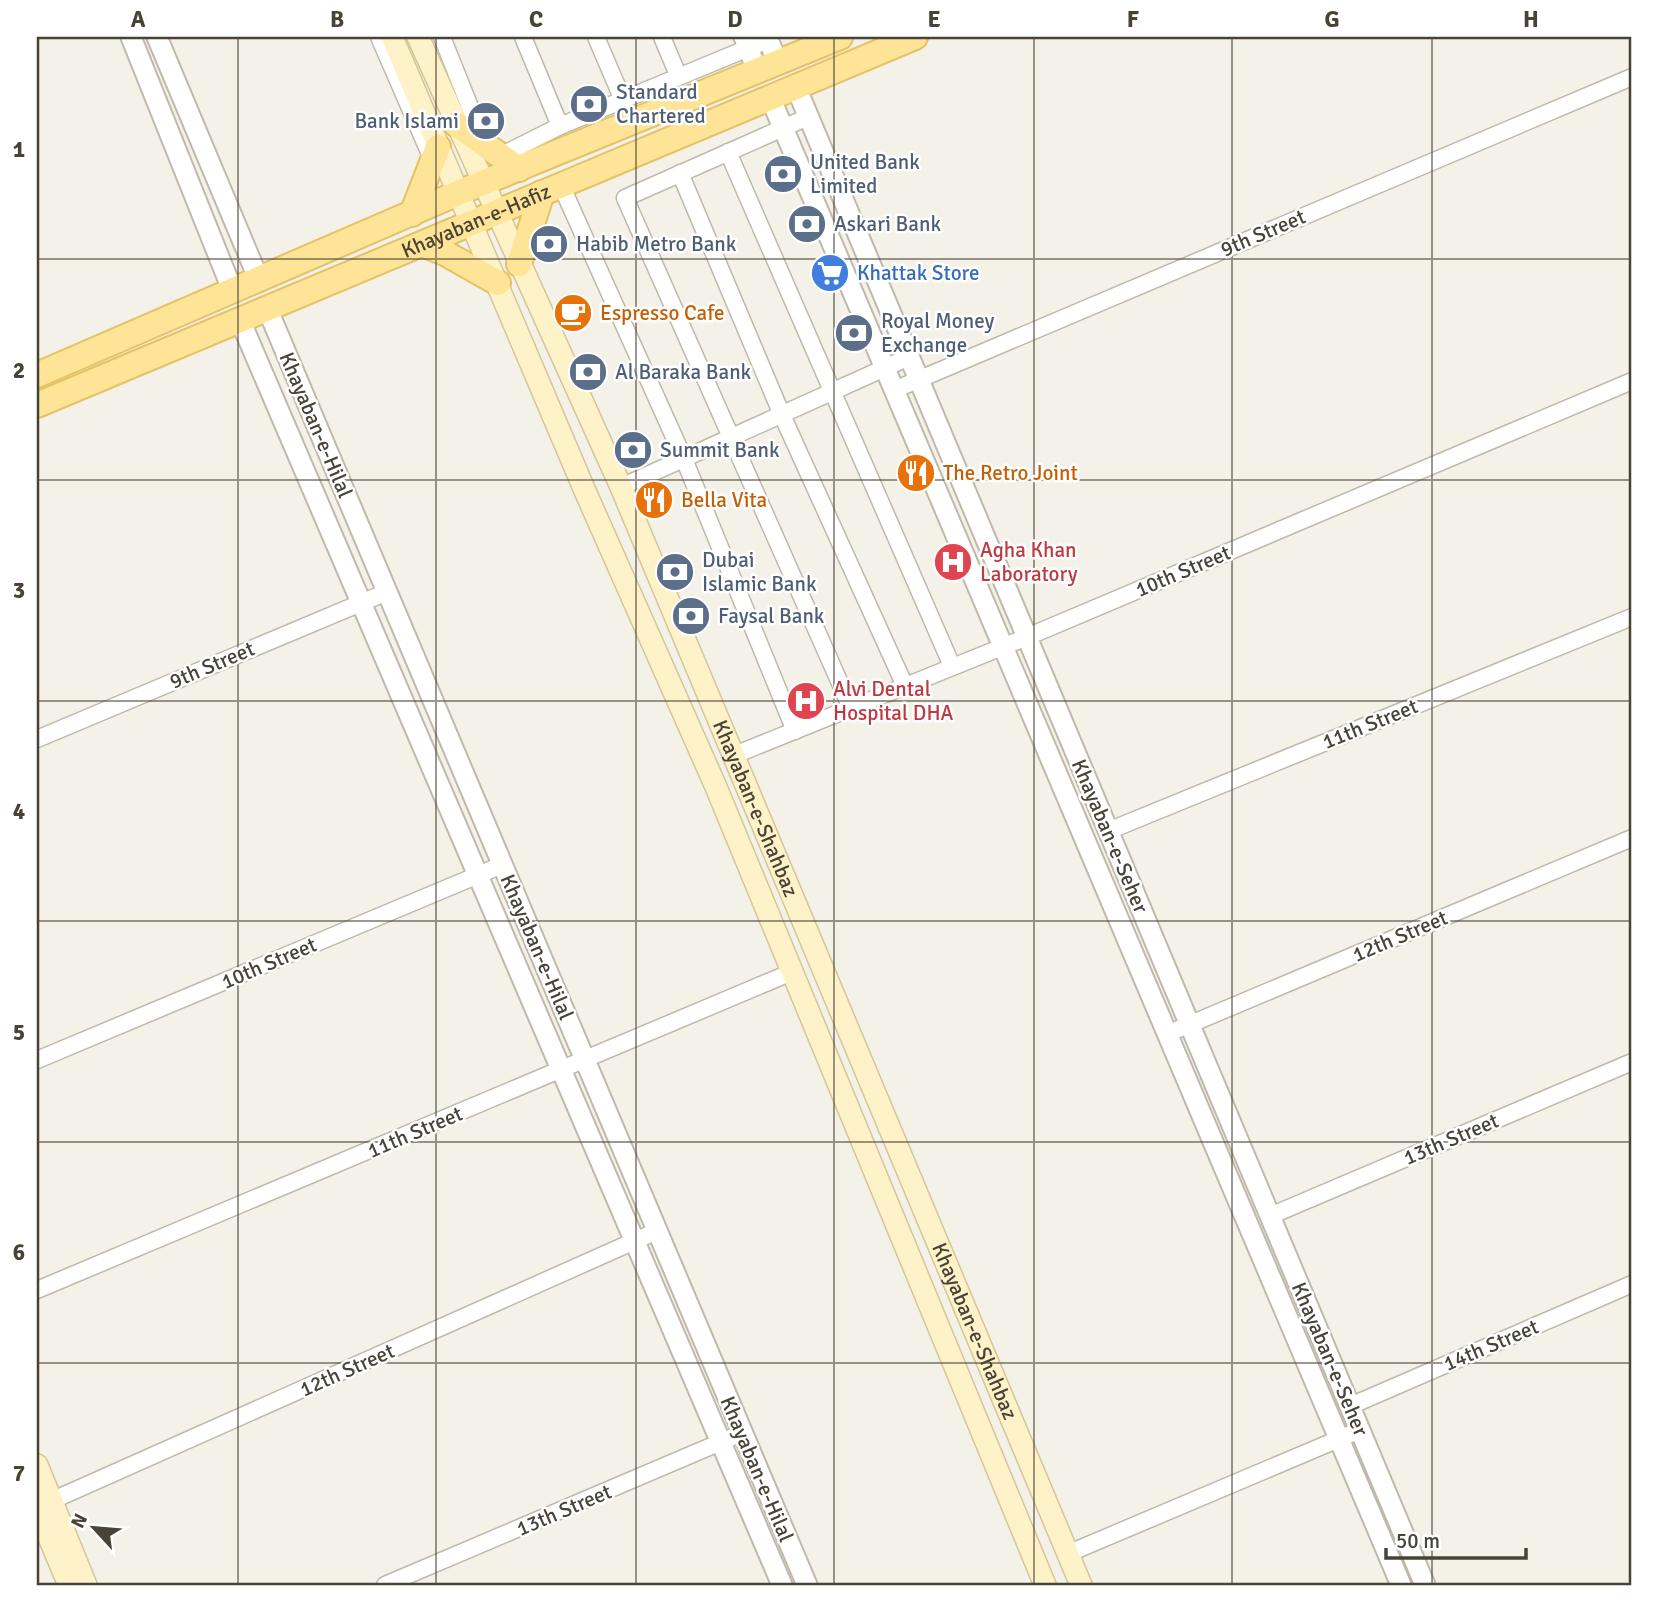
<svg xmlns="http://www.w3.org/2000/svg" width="1669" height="1622" viewBox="0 0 1669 1622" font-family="Signika,sans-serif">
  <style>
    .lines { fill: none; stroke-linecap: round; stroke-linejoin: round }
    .minor-casing { stroke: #c0b9ab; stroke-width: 19 }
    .tertiary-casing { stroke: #c0b9ab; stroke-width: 23 }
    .secondary-casing { stroke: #d4c698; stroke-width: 24 }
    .primary-casing { stroke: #e4c267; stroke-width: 28 }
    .minor { stroke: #fff; stroke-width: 16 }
    .tertiary { stroke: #fff; stroke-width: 19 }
    .secondary { stroke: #fef3c8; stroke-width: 21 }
    .primary { stroke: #fee497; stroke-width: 24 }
    .grid { fill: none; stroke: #484237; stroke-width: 2; stroke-opacity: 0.55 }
    .labels { text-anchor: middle; stroke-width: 5; stroke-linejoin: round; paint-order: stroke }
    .service-label { font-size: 21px; fill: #4e5e75; stroke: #fff; text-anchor: start }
    .street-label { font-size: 21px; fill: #484237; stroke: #fff }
    .shop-label { font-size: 21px; fill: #366cbe; stroke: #fff; text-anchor: start }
    .food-label { font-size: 21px; fill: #c56008; stroke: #fff; text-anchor: start }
    .health-label { font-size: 21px; fill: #be3a42; stroke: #fff; text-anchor: start }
    .neatline { fill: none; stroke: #484237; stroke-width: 2.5 }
    .grid-label { font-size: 23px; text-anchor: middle; font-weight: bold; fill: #484237 }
  </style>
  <rect width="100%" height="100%" fill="#f4f1e8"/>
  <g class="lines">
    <g class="minor-casing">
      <g id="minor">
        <polyline points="379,37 433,161"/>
        <polyline points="442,37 484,142"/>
        <polyline points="523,37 560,126"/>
        <polyline points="596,37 623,100"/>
        <polyline points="662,37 678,75"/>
        <polyline points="808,117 625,198 851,708"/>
        <polyline points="728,152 952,666"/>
        <polyline points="500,156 560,126 758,44"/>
        <polyline points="680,173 782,415 905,686"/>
        <polyline points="561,185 684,459 795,731"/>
        <polyline points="894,390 1632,77"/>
        <polyline points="621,487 909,357"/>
        <polyline points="37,739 387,592"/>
        <polyline points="732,756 1027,637 1632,381"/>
        <polyline points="1108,831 1632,617"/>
        <polyline points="1167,1034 1632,838"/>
        <polyline points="37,1060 502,865"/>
        <polyline points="1270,1216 1632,1062"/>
        <polyline points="37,1290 792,972"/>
        <polyline points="1350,1406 1632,1284"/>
        <polyline points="42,1505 657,1231"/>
        <polyline points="1067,1554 1360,1430"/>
        <polyline points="385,1585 742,1433"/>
      </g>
    </g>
    <g class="tertiary-casing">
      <g id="tertiary">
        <polyline points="131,37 233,292"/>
        <polyline points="157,37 259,280"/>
        <polyline points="744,37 758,73"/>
        <polyline points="767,37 778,63"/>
        <polyline points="796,87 1425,1585"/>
        <polyline points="770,97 1401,1585"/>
        <polyline points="267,308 807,1585"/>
        <polyline points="240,320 782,1585"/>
      </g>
    </g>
    <g class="secondary-casing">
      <g id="secondary">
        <polyline points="392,37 585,491 716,787 1045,1585"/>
        <path id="s1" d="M418,37L621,487L1081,1585"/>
        <polyline points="37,1465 86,1585"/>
        <polyline points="37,1509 69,1585"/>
      </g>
    </g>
    <g class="primary-casing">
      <g id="primary">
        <polyline points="456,124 519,169"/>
        <polyline points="412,214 438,147"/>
        <polyline points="422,244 445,253 498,283"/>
        <polyline points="519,264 542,193"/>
        <polyline points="37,375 458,193 840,37"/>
        <path id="s2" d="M37,405L915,37"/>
      </g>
    </g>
    <use href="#minor" class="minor"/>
    <use href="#tertiary" class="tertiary"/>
    <use href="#secondary" class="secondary"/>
    <use href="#primary" class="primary"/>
  </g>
  <path class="grid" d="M238,37V1585M436,37V1585M636,37V1585M834,37V1585M1034,37V1585M1232,37V1585M1432,37V1585M37,259H1632M37,480H1632M37,701H1632M37,921H1632M37,1142H1632M37,1363H1632"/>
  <defs>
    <g id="bank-disc" transform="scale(2.0125)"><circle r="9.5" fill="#5c6f8a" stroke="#fff"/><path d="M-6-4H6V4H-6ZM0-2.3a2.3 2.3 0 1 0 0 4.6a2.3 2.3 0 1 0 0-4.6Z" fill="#fff"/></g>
    <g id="supermarket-disc" transform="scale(2.0125)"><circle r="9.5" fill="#3f7fe0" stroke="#fff"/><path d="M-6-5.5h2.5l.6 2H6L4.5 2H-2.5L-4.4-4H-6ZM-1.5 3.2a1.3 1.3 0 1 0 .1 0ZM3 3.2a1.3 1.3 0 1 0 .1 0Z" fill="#fff"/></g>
    <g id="cafe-disc" transform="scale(2.0125)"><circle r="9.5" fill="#e8710a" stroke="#fff"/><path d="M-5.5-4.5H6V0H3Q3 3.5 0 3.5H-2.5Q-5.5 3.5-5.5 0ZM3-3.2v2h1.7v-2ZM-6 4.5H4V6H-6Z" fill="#fff"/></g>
    <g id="restaurant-disc" transform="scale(2.0125)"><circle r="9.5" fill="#e8710a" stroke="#fff"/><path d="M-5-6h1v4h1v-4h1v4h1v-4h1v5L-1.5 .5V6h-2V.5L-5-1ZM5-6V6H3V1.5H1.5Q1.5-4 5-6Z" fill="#fff"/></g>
    <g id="hospital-disc" transform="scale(2.0125)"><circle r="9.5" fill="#e0444e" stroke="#fff"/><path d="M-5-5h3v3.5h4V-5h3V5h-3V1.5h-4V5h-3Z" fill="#fff"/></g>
  </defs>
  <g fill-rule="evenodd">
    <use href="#bank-disc" x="589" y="104"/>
    <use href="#bank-disc" x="486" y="121"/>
    <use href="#bank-disc" x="783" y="174"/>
    <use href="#bank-disc" x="807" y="224"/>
    <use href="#bank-disc" x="549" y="244"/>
    <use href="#supermarket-disc" x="830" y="273"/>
    <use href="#cafe-disc" x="573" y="313"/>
    <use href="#bank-disc" x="854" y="333"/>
    <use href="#bank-disc" x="588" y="372"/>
    <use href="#bank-disc" x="633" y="450"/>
    <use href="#restaurant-disc" x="916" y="473"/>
    <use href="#restaurant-disc" x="654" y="500"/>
    <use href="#hospital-disc" x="953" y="562"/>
    <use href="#bank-disc" x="675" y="572"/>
    <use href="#bank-disc" x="691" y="616"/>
    <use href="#hospital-disc" x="806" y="701"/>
  </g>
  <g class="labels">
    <g class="service-label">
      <text x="616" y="99">Standard<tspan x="616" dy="24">Chartered</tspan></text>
      <text x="459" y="128" text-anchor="end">Bank Islami</text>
      <text x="810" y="169">United Bank<tspan x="810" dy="24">Limited</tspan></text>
      <text x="834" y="231">Askari Bank</text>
      <text x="576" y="251">Habib Metro Bank</text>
      <text x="881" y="328">Royal Money<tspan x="881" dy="24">Exchange</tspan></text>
      <text x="615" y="379">Al Baraka Bank</text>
      <text x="660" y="457">Summit Bank</text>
      <text x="702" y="567">Dubai<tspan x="702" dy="24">Islamic Bank</tspan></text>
      <text x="718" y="623">Faysal Bank</text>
    </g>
    <g class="street-label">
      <text dy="7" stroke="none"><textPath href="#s2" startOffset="476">Khayaban-e-Hafiz</textPath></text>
      <text transform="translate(1263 233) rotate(-23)" y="7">9th Street</text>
      <text transform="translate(316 425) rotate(67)" y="7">Khayaban-e-Hilal</text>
      <text transform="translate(1183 571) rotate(-23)" y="7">10th Street</text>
      <text transform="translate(212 665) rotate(-23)" y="7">9th Street</text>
      <text transform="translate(1370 724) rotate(-22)" y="7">11th Street</text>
      <text dy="7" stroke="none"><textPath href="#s1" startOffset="842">Khayaban-e-Shahbaz</textPath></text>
      <text transform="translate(1110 836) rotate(67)" y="7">Khayaban-e-Seher</text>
      <text transform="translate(1400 936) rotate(-23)" y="7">12th Street</text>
      <text transform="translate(537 947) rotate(67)" y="7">Khayaban-e-Hilal</text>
      <text transform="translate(269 963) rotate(-23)" y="7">10th Street</text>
      <text transform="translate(415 1132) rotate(-23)" y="7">11th Street</text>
      <text transform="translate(1451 1139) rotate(-23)" y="7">13th Street</text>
      <text dy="7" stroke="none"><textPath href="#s1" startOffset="1409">Khayaban-e-Shahbaz</textPath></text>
      <text transform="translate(1491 1345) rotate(-23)" y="7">14th Street</text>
      <text transform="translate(1330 1359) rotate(67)" y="7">Khayaban-e-Seher</text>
      <text transform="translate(347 1370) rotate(-24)" y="7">12th Street</text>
      <text transform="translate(757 1469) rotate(67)" y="7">Khayaban-e-Hilal</text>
      <text transform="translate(564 1510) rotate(-23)" y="7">13th Street</text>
    </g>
    <g class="shop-label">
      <text x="857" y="280">Khattak Store</text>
    </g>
    <g class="food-label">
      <text x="600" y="320">Espresso Cafe</text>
      <text x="943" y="480">The Retro Joint</text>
      <text x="681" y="507">Bella Vita</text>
    </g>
    <g class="health-label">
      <text x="980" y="557">Agha Khan<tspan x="980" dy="24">Laboratory</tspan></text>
      <text x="833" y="696">Alvi Dental<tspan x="833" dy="24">Hospital DHA</tspan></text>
    </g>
  </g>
  <rect width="1669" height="1622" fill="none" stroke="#ffffff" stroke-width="77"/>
  <g transform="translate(94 1528) rotate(296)" stroke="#ffffff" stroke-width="5" paint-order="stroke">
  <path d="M0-5L12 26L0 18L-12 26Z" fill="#484237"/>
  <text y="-10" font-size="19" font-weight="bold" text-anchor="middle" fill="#484237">N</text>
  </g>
  <path d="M1386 1548v10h140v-10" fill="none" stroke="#484237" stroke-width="3.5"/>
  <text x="1396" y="1548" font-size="21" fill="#484237" stroke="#ffffff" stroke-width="5" paint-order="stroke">50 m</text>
  <rect x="38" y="38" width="1592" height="1546" class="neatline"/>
  <g class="grid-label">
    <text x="138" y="27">A</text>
    <text x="337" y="27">B</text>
    <text x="536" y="27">C</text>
    <text x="735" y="27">D</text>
    <text x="934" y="27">E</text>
    <text x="1133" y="27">F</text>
    <text x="1332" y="27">G</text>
    <text x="1531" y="27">H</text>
    <text x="19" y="157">1</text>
    <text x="19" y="378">2</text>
    <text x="19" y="598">3</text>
    <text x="19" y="819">4</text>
    <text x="19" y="1040">5</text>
    <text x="19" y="1260">6</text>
    <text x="19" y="1481">7</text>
  </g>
</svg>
